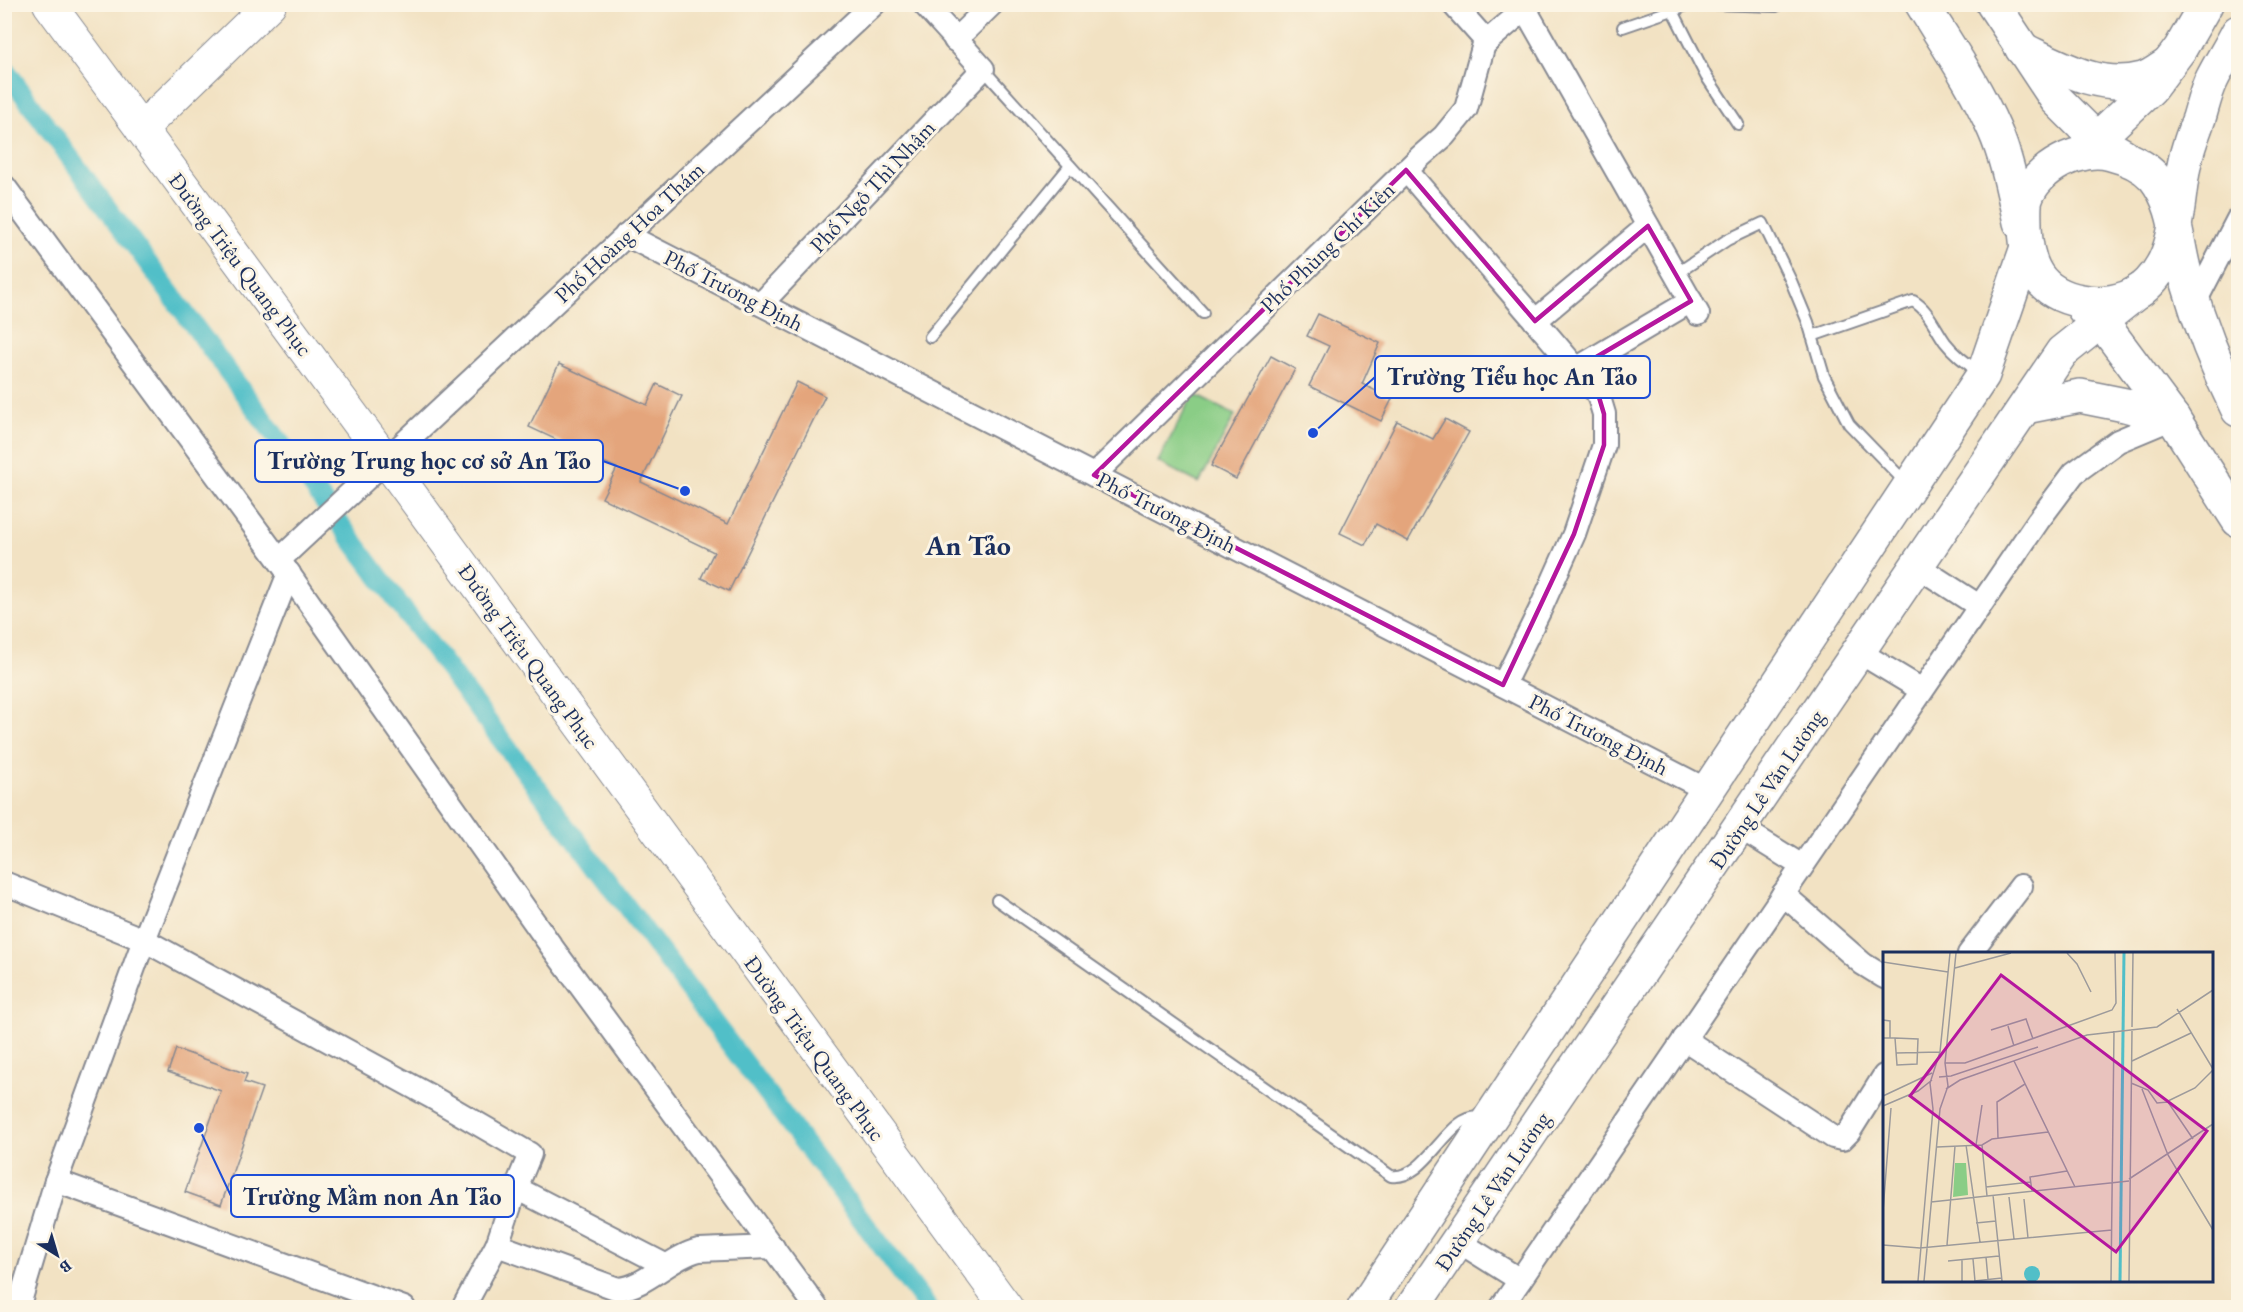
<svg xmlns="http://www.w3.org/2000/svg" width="2243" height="1312" viewBox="0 0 2243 1312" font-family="'EB Garamond',serif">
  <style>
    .green { fill: #8acd86; stroke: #527e72; stroke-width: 1.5 }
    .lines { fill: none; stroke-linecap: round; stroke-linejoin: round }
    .canal { stroke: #51bfc8; stroke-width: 20 }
    .building { fill: #e4a57b }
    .lane-casing { stroke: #868890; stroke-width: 14 }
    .street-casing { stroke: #868890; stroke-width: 26 }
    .secondary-casing { stroke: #868890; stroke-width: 34 }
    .highway-casing { stroke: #868890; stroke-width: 36 }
    .lane { stroke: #fff; stroke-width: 10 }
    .street { stroke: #fff; stroke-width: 22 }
    .secondary { stroke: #fff; stroke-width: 32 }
    .highway { stroke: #fff; stroke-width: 33 }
    .marked { fill: none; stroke: #b5179e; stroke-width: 4.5; stroke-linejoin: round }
    .labels { text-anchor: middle; stroke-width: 6; stroke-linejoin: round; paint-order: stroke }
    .street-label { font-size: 22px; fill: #1b2f5e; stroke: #fcf5e5 }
    .district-label { font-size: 28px; font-weight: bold; fill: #1b2f5e; stroke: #fcf5e5 }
    .inset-river { fill: none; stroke: #51bfc8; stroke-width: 3 }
    .inset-road { fill: none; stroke: #9c9a9b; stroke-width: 1.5 }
    .view { fill: #b5179e; fill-opacity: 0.15; stroke: #b5179e; stroke-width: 3 }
    .inset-edge { fill: none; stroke: #1b2f5e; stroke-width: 3 }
    .leader { fill: none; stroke: #1d4ed8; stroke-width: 2 }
    .callout-dot { fill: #1d4ed8; stroke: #fcf5e5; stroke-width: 2 }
    .callout { fill: #fcf5e5; stroke: #1d4ed8; stroke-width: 2 }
    .callout-label { font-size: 24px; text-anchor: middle; font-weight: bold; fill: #1b2f5e }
  </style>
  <rect width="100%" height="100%" fill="#fcf5e5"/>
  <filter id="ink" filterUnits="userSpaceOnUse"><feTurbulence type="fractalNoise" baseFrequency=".0167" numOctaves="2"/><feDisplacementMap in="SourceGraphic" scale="12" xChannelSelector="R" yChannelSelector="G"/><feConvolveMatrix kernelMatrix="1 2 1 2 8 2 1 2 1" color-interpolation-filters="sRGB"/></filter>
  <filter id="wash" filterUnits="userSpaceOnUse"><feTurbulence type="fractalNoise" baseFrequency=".008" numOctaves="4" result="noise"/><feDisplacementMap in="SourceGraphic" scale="24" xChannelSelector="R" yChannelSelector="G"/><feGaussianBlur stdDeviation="1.35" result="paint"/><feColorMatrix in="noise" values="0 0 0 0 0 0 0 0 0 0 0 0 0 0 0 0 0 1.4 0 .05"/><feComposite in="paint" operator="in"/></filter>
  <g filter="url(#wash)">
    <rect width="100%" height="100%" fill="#f2e2c3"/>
    <polygon class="green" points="1193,394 1235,415 1199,483 1158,462"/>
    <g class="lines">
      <polyline class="canal" points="4,68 397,601 928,1308"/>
    </g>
    <g id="blocks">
      <g class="building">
        <polygon points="1318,314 1380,343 1362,384 1392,399 1381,421 1309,386 1329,346 1307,336"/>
        <polygon points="1271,356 1295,369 1236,479 1211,466"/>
        <polygon points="559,364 647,405 657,384 682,396 641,482 728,524 797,382 825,396 729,591 701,578 714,552 602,498 617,468 529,427"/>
        <polygon points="1445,419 1469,432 1408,541 1376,524 1365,545 1340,533 1397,421 1433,439"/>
        <polygon points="176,1049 247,1074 244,1082 262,1088 221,1205 185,1192 221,1091 168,1072"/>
      </g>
    </g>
  </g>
  <g filter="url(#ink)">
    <use href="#blocks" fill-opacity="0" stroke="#868890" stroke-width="1.5"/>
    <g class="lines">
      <g class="lane-casing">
        <g id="lane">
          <polyline points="1712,4 1776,6 1781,4"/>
          <polyline points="1673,11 1706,76 1738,124"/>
          <polyline points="1623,27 1690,4"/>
          <polyline points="983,69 1203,313"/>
          <polyline points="1676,274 1727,240 1763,223 1791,281 1808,322 1824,376 1849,424 1907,484"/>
          <path d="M1812,336L1913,301C1928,309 1935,328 1945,342C1955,355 1967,364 1981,373"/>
          <polyline points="930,337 1070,166"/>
          <path d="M997,900L1391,1176C1429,1181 1448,1109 1483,1118"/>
        </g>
      </g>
      <g class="street-casing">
        <g id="street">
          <polyline points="1453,4 1487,42"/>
          <polyline points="1525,9 1698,314"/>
          <polyline points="955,40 992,4"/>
          <polyline points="1406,170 1598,394 1604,414 1604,445 1574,534 1540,610 1503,685"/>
          <polyline points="4,186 279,560 554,950 817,1308"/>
          <polyline points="626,235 1707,790"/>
          <polyline points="761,304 983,69 924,4"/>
          <polyline points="2194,304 2238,219"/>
          <polyline points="1535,321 1648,226"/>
          <polyline points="1576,369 1691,301"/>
          <polyline points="1094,475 1420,157 1444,136 1466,109 1484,44 1531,4"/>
          <polyline points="279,560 874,4"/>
          <polyline points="1917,566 1979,606"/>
          <polyline points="1859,652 1922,690"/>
          <polyline points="1739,827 1802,866"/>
          <polyline points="4,883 144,940 430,1096 530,1154 516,1188 665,1265"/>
          <polyline points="1783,894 1863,964 1884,977"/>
          <polyline points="1969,954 2021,886"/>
          <polyline points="1684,1039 1833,1137 1842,1139 1849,1132 1884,1076"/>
          <polyline points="56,1181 404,1308"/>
          <polyline points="1458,1241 1520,1280"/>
          <polyline points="497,1245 516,1188"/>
          <polyline points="18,1308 56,1181 144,940 289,573"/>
          <path d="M463,1308L497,1245L618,1289C646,1287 670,1257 699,1250L773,1247"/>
          <polyline points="1501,1308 2038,521 2074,473 2118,441 2173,418"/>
        </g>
      </g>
      <g class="secondary-casing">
        <g id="secondary">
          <polyline points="49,4 385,459 1007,1308"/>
          <polyline points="141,129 270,4"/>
        </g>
      </g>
      <g class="highway-casing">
        <g id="highway">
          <path d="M1922,4C1947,45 1975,85 1994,129C2007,158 2013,191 2020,222"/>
          <polyline points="1993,4 2056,99 2097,140 2123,155"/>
          <path d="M2238,32C2230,48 2220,63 2212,79C2206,91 2203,105 2199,118C2194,132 2188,146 2185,161C2175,205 2181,259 2141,290C2124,302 2101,305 2081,301C2038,293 2026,265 2025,226C2025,218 2024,206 2026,199C2036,168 2081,145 2111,154C2127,158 2143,165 2154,177C2178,207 2176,245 2187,280C2200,325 2217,368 2238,410"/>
          <path d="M2022,49C2058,66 2101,91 2142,79C2151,77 2159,70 2167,65"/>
          <polyline points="2082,153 2150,89 2180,49 2206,4"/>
          <polyline points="2084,309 2101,321 2173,418 2238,520"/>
          <polyline points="2025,407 2080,396 2125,405 2173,418"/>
          <polyline points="1364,1308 1983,375 2026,250"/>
          <polyline points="1412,1308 2062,352 2140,290"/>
        </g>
      </g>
      <use href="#lane" class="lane"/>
      <use href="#street" class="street"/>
      <use href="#secondary" class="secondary"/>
      <use href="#highway" class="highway"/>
    </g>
  </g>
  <path class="marked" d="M1406,170L1535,321L1648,226L1691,301L1576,369L1598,394L1604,414V445L1574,534L1503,685L1094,475Z"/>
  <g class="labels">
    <g class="street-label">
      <text transform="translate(872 186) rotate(-47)" y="8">Phố Ngô Thì Nhậm</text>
      <text transform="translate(629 232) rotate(-43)" y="8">Phố Hoàng Hoa Thám</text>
      <text transform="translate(1327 247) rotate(-44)" y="8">Phố Phùng Chí Kiên</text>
      <text transform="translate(241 264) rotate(53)" y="8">Đường Triệu Quang Phục</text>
      <text transform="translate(734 290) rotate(27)" y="8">Phố Trương Định</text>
      <text transform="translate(1167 512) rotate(27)" y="8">Phố Trương Định</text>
      <text transform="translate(529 656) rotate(54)" y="8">Đường Triệu Quang Phục</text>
      <text transform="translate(1599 734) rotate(27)" y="8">Phố Trương Định</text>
      <text transform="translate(1766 789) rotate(-56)" y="8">Đường Lê Văn Lương</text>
      <text transform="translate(815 1048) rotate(54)" y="8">Đường Triệu Quang Phục</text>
      <text transform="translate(1492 1191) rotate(-56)" y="8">Đường Lê Văn Lương</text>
    </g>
    <g class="district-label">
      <text x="968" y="555">An Tảo</text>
    </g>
  </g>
  <g transform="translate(1883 952)">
    <rect width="330" height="330" fill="#f2e2c3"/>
    <path d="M72,211H83L85,243L70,245Z" fill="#8acd86"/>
    <path d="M141 322a8 8 0 1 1 16 0a8 8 0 1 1-16 0Z" fill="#51bfc8"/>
    <path class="inset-river" d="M237,329L241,1"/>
    <path class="inset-road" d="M184,1L194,12L208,40M0,10L65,20M72,16L128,1M294,57L330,117M0,68L7,69V86M125,74L131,94M249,75L250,1M108,78L143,67L150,87M0,86H12L35,87L34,112L14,113L12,86M13,101L57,100M131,109L192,235M249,109L308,81M62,111H82L229,58L233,51L232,1M56,125L68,124L155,95M248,131L265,138L274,151L285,150L310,187M63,137L77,128L204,83L274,75L330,38M259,137L285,203L330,278M0,144L49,121M285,149L312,136L330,118M0,154L35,139L49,128M115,187L114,150L142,132M83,193L97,290M93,193L99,153M99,193L104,244M54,195L99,193L109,187L165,180M246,227L330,172M103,235L148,230M149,239L147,225L184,219M110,243L119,329M126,245L131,287M141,247L145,286M48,250L246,229M0,259L8,156M93,271L113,269M0,293L37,296L229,278M64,293L72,194M103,305L105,327M90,307L92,329M65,309L116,304M35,329L50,157L47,131L57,100L67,1M41,329L57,157L65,134L62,111L73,1M79,329V308M91,329L119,326M228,329L231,79M246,329L249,79"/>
    <path class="view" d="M118,23L324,179L233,300L27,144Z"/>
    <rect width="330" height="330" class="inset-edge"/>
  </g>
  <path class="leader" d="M1313 433L1375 377M685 491L603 461M199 1128L231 1196"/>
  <g class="callout-dot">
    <circle cx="1313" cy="433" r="6"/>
    <circle cx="685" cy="491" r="6"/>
    <circle cx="199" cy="1128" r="6"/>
  </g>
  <g class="callout">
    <rect x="1375" y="356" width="275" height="42" rx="6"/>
    <rect x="255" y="440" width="348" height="42" rx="6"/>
    <rect x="231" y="1175" width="283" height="42" rx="6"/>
  </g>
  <g class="callout-label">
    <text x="1512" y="385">Trường Tiểu học An Tảo</text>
    <text x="429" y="469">Trường Trung học cơ sở An Tảo</text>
    <text x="372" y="1205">Trường Mầm non An Tảo</text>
  </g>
  <rect width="2243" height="1312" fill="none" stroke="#fcf5e5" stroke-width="24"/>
  <g transform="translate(57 1255) rotate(143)" stroke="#fcf5e5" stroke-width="4.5" paint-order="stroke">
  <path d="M0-4.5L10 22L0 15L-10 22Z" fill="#1b2f5e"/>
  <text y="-9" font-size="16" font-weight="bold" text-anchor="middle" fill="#1b2f5e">B</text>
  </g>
</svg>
